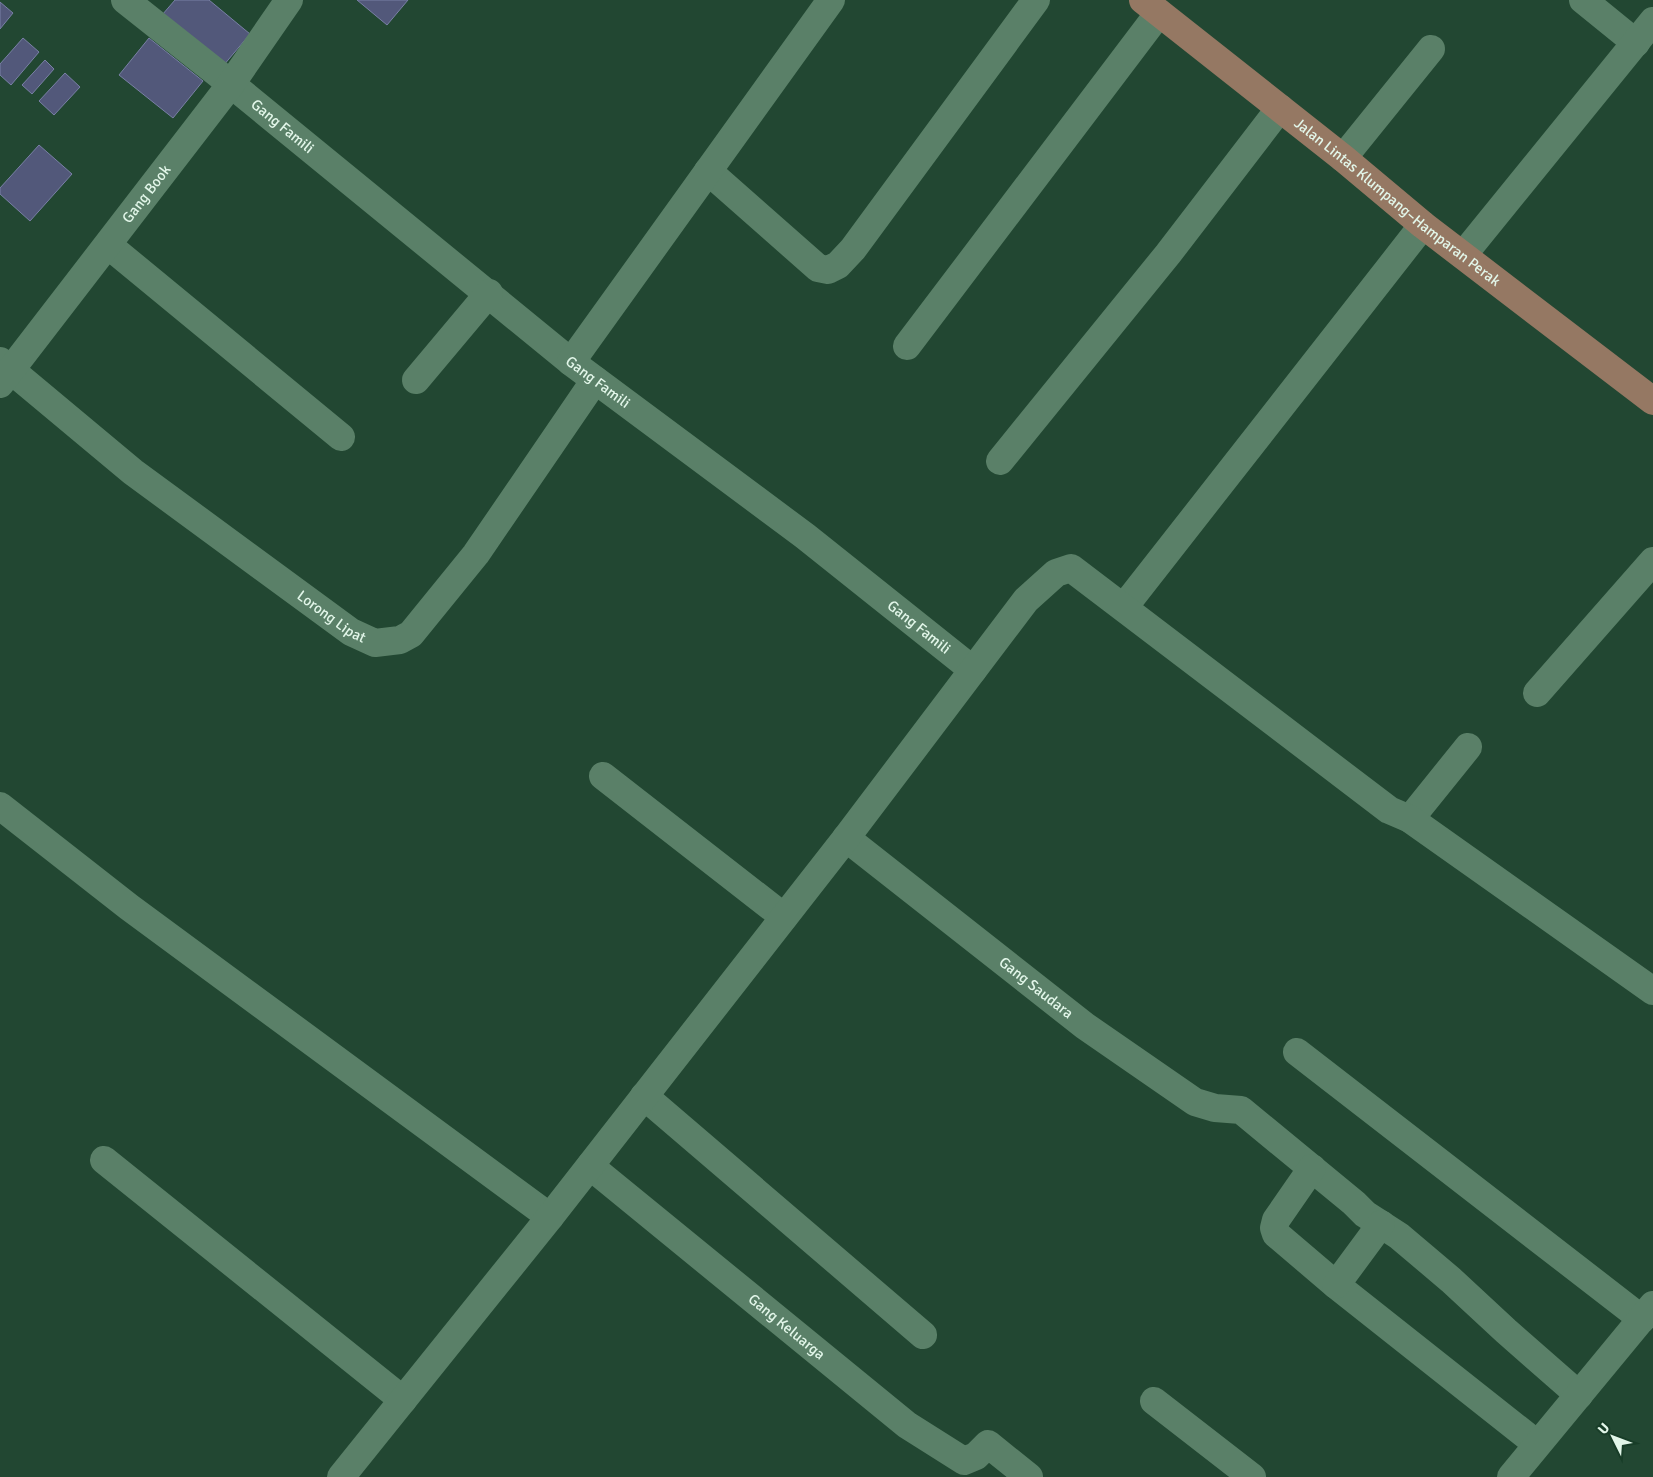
<svg xmlns="http://www.w3.org/2000/svg" width="1653" height="1477" viewBox="0 0 1653 1477" font-family="Signika,sans-serif">
  <style>
    .building { fill: #52587a; stroke: #7980a5 }
    .lines { fill: none; stroke-linecap: round; stroke-linejoin: round }
    .minor { stroke: #5a8068; stroke-width: 28 }
    .primary { stroke: #957863; stroke-width: 28 }
    .labels { text-anchor: middle; stroke-width: 4; stroke-linejoin: round; paint-order: stroke }
    .street-label { font-size: 15px; fill: #e2f6e9; stroke: #183d28 }
  </style>
  <rect width="100%" height="100%" fill="#224732"/>
  <g class="building">
    <polygon points="175,0 209,0 250,34 223,66 162,15"/>
    <polygon points="357,0 408,0 387,25"/>
    <polygon points="0,2 13,13 0,29"/>
    <polygon points="23,38 39,52 11,85 0,75 0,64"/>
    <polygon points="149,38 203,81 173,118 119,75"/>
    <polygon points="45,60 54,69 32,94 22,85"/>
    <polygon points="65,73 80,87 54,115 39,101"/>
    <polygon points="39,145 72,174 30,221 0,194 0,188"/>
  </g>
  <g class="lines">
    <g class="minor">
      <path id="s1" d="M125,0L231,84L571,362L805,536L973,670"/>
      <polyline points="1583,0 1636,43"/>
      <polyline points="1343,158 1431,49"/>
      <polyline points="708,171 818,268 828,270 838,265 853,249 1036,0"/>
      <polyline points="108,245 341,437"/>
      <polyline points="1463,255 1653,21"/>
      <polyline points="907,346 1159,13"/>
      <path id="s2" d="M0,361L133,472L351,632L375,643L400,640L411,634L476,554L595,380"/>
      <polyline points="571,362 831,0"/>
      <polyline points="416,380 489,293"/>
      <path id="s3" d="M0,384L231,84L289,0"/>
      <polyline points="1000,461 1168,254 1280,108"/>
      <polyline points="1124,607 1423,225"/>
      <polyline points="1537,693 1653,561"/>
      <polyline points="603,776 784,917"/>
      <polyline points="0,806 129,907 550,1217"/>
      <polyline points="1410,819 1468,747"/>
      <path id="s4" d="M846,838L1085,1026L1195,1102L1215,1108L1241,1110L1354,1203L1365,1214L1399,1236L1451,1280L1506,1331L1579,1395"/>
      <polyline points="1297,1052 1642,1319"/>
      <polyline points="644,1096 923,1335"/>
      <polyline points="104,1160 403,1400"/>
      <path id="s5" d="M590,1166L907,1425L964,1461L976,1456L988,1444L1029,1477"/>
      <polyline points="1312,1168 1276,1220 1274,1228 1276,1234 1336,1285 1537,1444"/>
      <polyline points="1336,1285 1381,1224"/>
      <polyline points="1154,1401 1252,1477"/>
      <polyline points="341,1477 550,1217 846,838 1026,600 1056,573 1071,568 1389,810 1410,819 1653,991"/>
      <polyline points="1511,1477 1653,1305"/>
    </g>
    <path class="primary" id="s6" d="M1143,0L1343,158L1423,225L1653,401"/>
  </g>
  <g class="labels">
    <g class="street-label">
      <text dy="5" stroke="none"><textPath href="#s1" startOffset="202">Gang Famili</textPath></text>
      <text dy="5" stroke="none"><textPath href="#s3" startOffset="240">Gang Book</textPath></text>
      <text dy="5" stroke="none"><textPath href="#s6" startOffset="325">Jalan Lintas Klumpang–Hamparan Perak</textPath></text>
      <text dy="5" stroke="none"><textPath href="#s1" startOffset="608">Gang Famili</textPath></text>
      <text dy="5" stroke="none"><textPath href="#s2" startOffset="419">Lorong Lipat</textPath></text>
      <text dy="5" stroke="none"><textPath href="#s1" startOffset="1012">Gang Famili</textPath></text>
      <text dy="5" stroke="none"><textPath href="#s4" startOffset="242">Gang Saudara</textPath></text>
      <text dy="5" stroke="none"><textPath href="#s5" startOffset="254">Gang Keluarga</textPath></text>
    </g>
  </g>
  <g transform="translate(1613 1437) rotate(312)" stroke="#183d28" stroke-width="4" paint-order="stroke">
  <path d="M0-4L9 19L0 12L-9 19Z" fill="#e2f6e9"/>
  <text y="-8" font-size="14" font-weight="bold" text-anchor="middle" fill="#e2f6e9">U</text>
  </g>
</svg>
